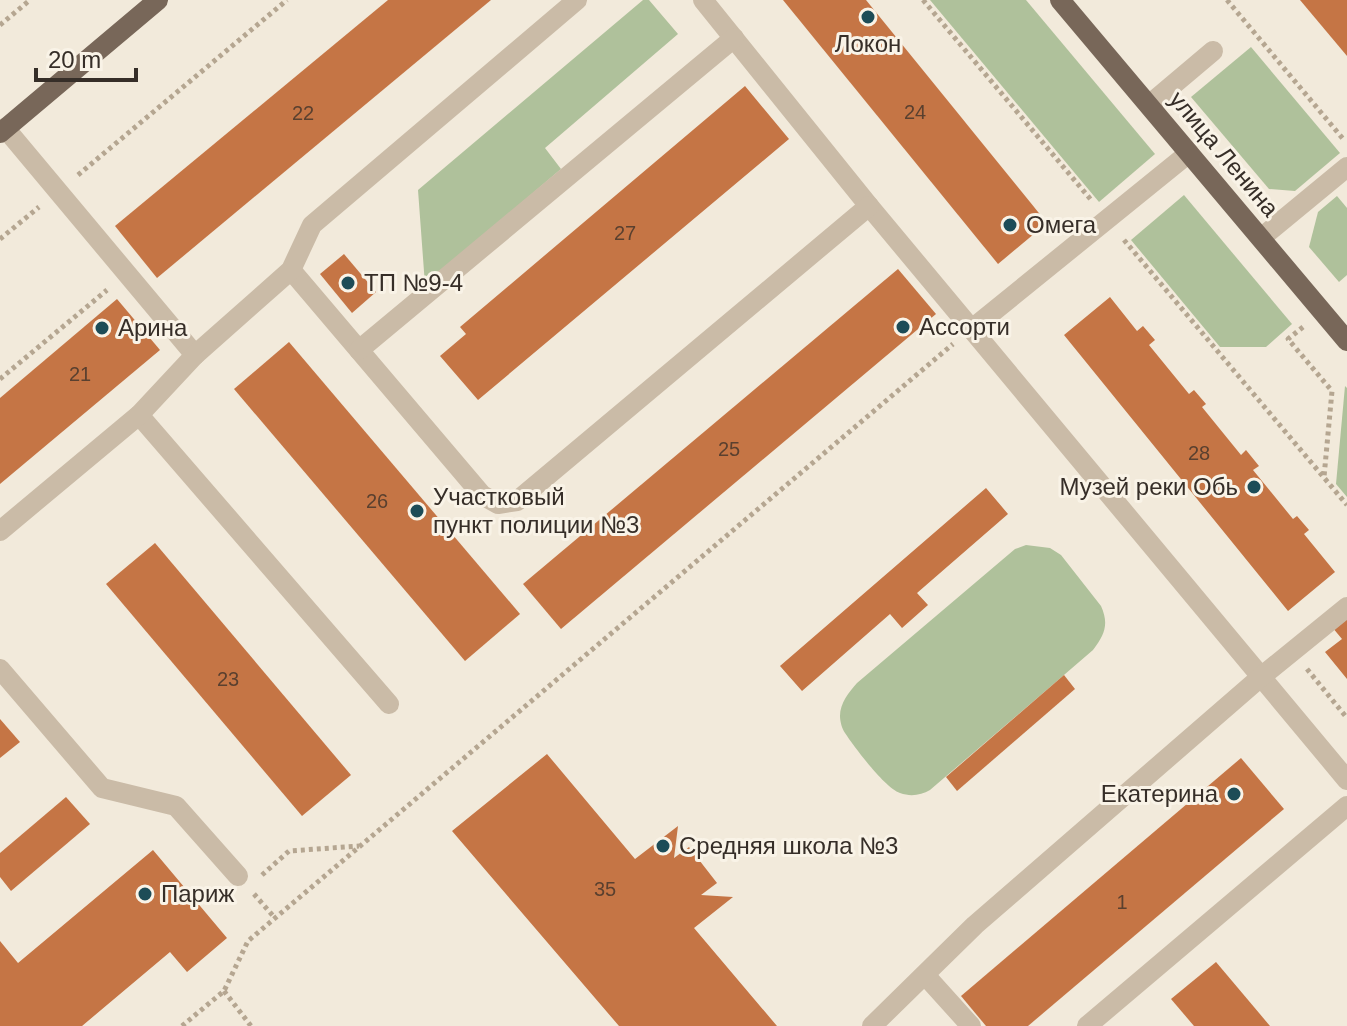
<svg xmlns="http://www.w3.org/2000/svg" width="1347" height="1026" viewBox="0 0 1347 1026" font-family="Arial,sans-serif">
  <style>
    .green { fill: #afc19b }
    .building { fill: #c57545 }
    .lines { fill: none; stroke-linecap: round; stroke-linejoin: round }
    .path { stroke: #b5a691; stroke-width: 5; stroke-dasharray: 4 4; stroke-linecap: butt }
    .minor { stroke: #cabba7; stroke-width: 20 }
    .major { stroke: #786759; stroke-width: 20 }
    .poi-dot { fill: #1d4c57; stroke: #f9f3e7; stroke-width: 3 }
    .labels { text-anchor: middle; stroke-width: 6; stroke-linejoin: round; paint-order: stroke }
    .number-label { font-size: 20px; fill: #5a402f }
    .poi-label { font-size: 24px; fill: #362e28; stroke: #f9f3e7; text-anchor: start }
    .street-label { font-size: 24px; fill: #362e28; stroke: #f9f3e7 }
  </style>
  <rect width="100%" height="100%" fill="#f2eadb"/>
  <g class="green">
    <polygon points="643,0 649,0 678,34 545,148 561,169 425,285 418,190"/>
    <polygon points="930,0 1026,0 1155,154 1099,202"/>
    <polygon points="1251,47 1340,153 1295,191 1269,189 1191,97"/>
    <polygon points="1184,195 1292,324 1266,347 1220,347 1131,240"/>
    <polygon points="1337,196 1347,208 1347,275 1339,282 1309,247 1318,212"/>
    <polygon points="1345,386 1347,388 1347,497 1336,484"/>
    <path d="M1026,545L1050,548L1061,555L1101,606C1109,624 1105,634 1093,650L930,790C921,795 911,797 900,793C885,788 855,748 845,733C842,729 840,721 840,716C840,703 849,692 857,683L1015,549Z"/>
  </g>
  <g class="building">
    <polygon points="388,0 491,0 157,278 115,226"/>
    <polygon points="783,0 866,0 1047,223 998,264"/>
    <polygon points="1300,0 1347,0 1347,56"/>
    <polygon points="745,86 789,139 478,400 440,356 466,334 460,327"/>
    <polygon points="344,254 376,292 352,313 320,274"/>
    <polygon points="898,269 936,314 561,629 523,584"/>
    <polygon points="1110,297 1137,331 1143,326 1155,340 1149,345 1189,394 1194,390 1206,404 1202,407 1241,455 1246,450 1259,466 1253,470 1293,519 1297,516 1309,530 1304,534 1335,572 1288,611 1064,335"/>
    <polygon points="117,299 160,350 0,484 0,398"/>
    <polygon points="289,342 520,614 465,661 234,389"/>
    <polygon points="986,488 1008,514 917,593 928,605 902,628 890,614 802,691 780,666"/>
    <polygon points="155,543 351,775 302,816 106,584"/>
    <polygon points="1347,615 1347,679 1325,652 1342,639 1332,627"/>
    <polygon points="1064,675 1075,689 957,791 946,777"/>
    <polygon points="0,719 20,742 0,758"/>
    <polygon points="547,754 635,859 678,826 674,858 689,847 717,883 701,895 733,897 694,928 777,1026 619,1026 452,831"/>
    <polygon points="1241,758 1284,809 1028,1026 986,1026 961,996"/>
    <polygon points="66,797 90,824 11,891 0,877 0,853"/>
    <polygon points="153,850 227,938 187,972 170,952 82,1026 0,1026 0,941 18,963"/>
    <polygon points="1216,962 1270,1026 1194,1026 1171,999"/>
  </g>
  <g class="lines">
    <g class="path">
      <polyline points="923,0 1092,201"/>
      <polyline points="1227,0 1344,140"/>
      <polyline points="0,25 30,0"/>
      <polyline points="78,175 287,0"/>
      <polyline points="0,239 39,207"/>
      <polyline points="1124,240 1347,505"/>
      <polyline points="1303,327 1288,339 1332,391 1324,477"/>
      <polyline points="0,379 107,290"/>
      <polyline points="1307,669 1347,718"/>
      <polyline points="262,875 289,851 359,846"/>
      <polyline points="254,894 275,918"/>
      <polyline points="224,991 251,1026"/>
      <polyline points="182,1026 224,991 248,941 953,344"/>
    </g>
    <g class="minor">
      <polyline points="703,0 869,206 1347,780"/>
      <polyline points="1149,105 1213,51"/>
      <polyline points="5,128 195,355"/>
      <polyline points="1261,238 1347,167"/>
      <polyline points="291,270 482,495 498,504 517,501 869,206"/>
      <polyline points="973,328 1189,153"/>
      <polyline points="359,350 734,38"/>
      <polyline points="139,415 389,704"/>
      <polyline points="0,531 139,415 195,355 291,270 312,225 577,0"/>
      <polyline points="0,669 102,788 176,806 238,876"/>
      <polyline points="925,975 971,1026"/>
      <polyline points="872,1026 975,925 1262,676 1347,607"/>
      <polyline points="1087,1026 1347,806"/>
    </g>
    <g class="major">
      <polyline points="1060,0 1347,341"/>
      <polyline points="0,133 158,0"/>
    </g>
  </g>
  <g class="poi-dot">
    <circle cx="868" cy="17" r="8"/>
    <circle cx="1010" cy="225" r="8"/>
    <circle cx="348" cy="283" r="8"/>
    <circle cx="903" cy="327" r="8"/>
    <circle cx="102" cy="328" r="8"/>
    <circle cx="1254" cy="487" r="8"/>
    <circle cx="417" cy="511" r="8"/>
    <circle cx="1234" cy="794" r="8"/>
    <circle cx="663" cy="846" r="8"/>
    <circle cx="145" cy="894" r="8"/>
  </g>
  <g class="labels">
    <g class="number-label">
      <text x="915" y="119">24</text>
      <text x="303" y="120">22</text>
      <text x="625" y="240">27</text>
      <text x="80" y="381">21</text>
      <text x="729" y="456">25</text>
      <text x="1199" y="460">28</text>
      <text x="377" y="508">26</text>
      <text x="228" y="686">23</text>
      <text x="605" y="896">35</text>
      <text x="1122" y="909">1</text>
    </g>
    <g class="poi-label">
      <text x="868" y="52" text-anchor="middle">Локон</text>
      <text x="1026" y="233">Омега</text>
      <text x="364" y="291">ТП №9-4</text>
      <text x="919" y="335">Ассорти</text>
      <text x="118" y="336">Арина</text>
      <text x="1238" y="495" text-anchor="end">Музей реки Обь</text>
      <text x="433" y="505">Участковый<tspan x="433" dy="28">пункт полиции №3</tspan></text>
      <text x="1218" y="802" text-anchor="end">Екатерина</text>
      <text x="679" y="854">Средняя школа №3</text>
      <text x="161" y="902">Париж</text>
    </g>
    <g class="street-label">
      <text transform="translate(1224 154) rotate(50)" y="8">улица Ленина</text>
    </g>
  </g>
  <path d="M36 68v12h100v-12" fill="none" stroke="#362e28" stroke-width="4"/>
  <text x="48" y="68" font-size="24" fill="#362e28" stroke="#f9f3e7" stroke-width="6" paint-order="stroke">20 m</text>
</svg>
